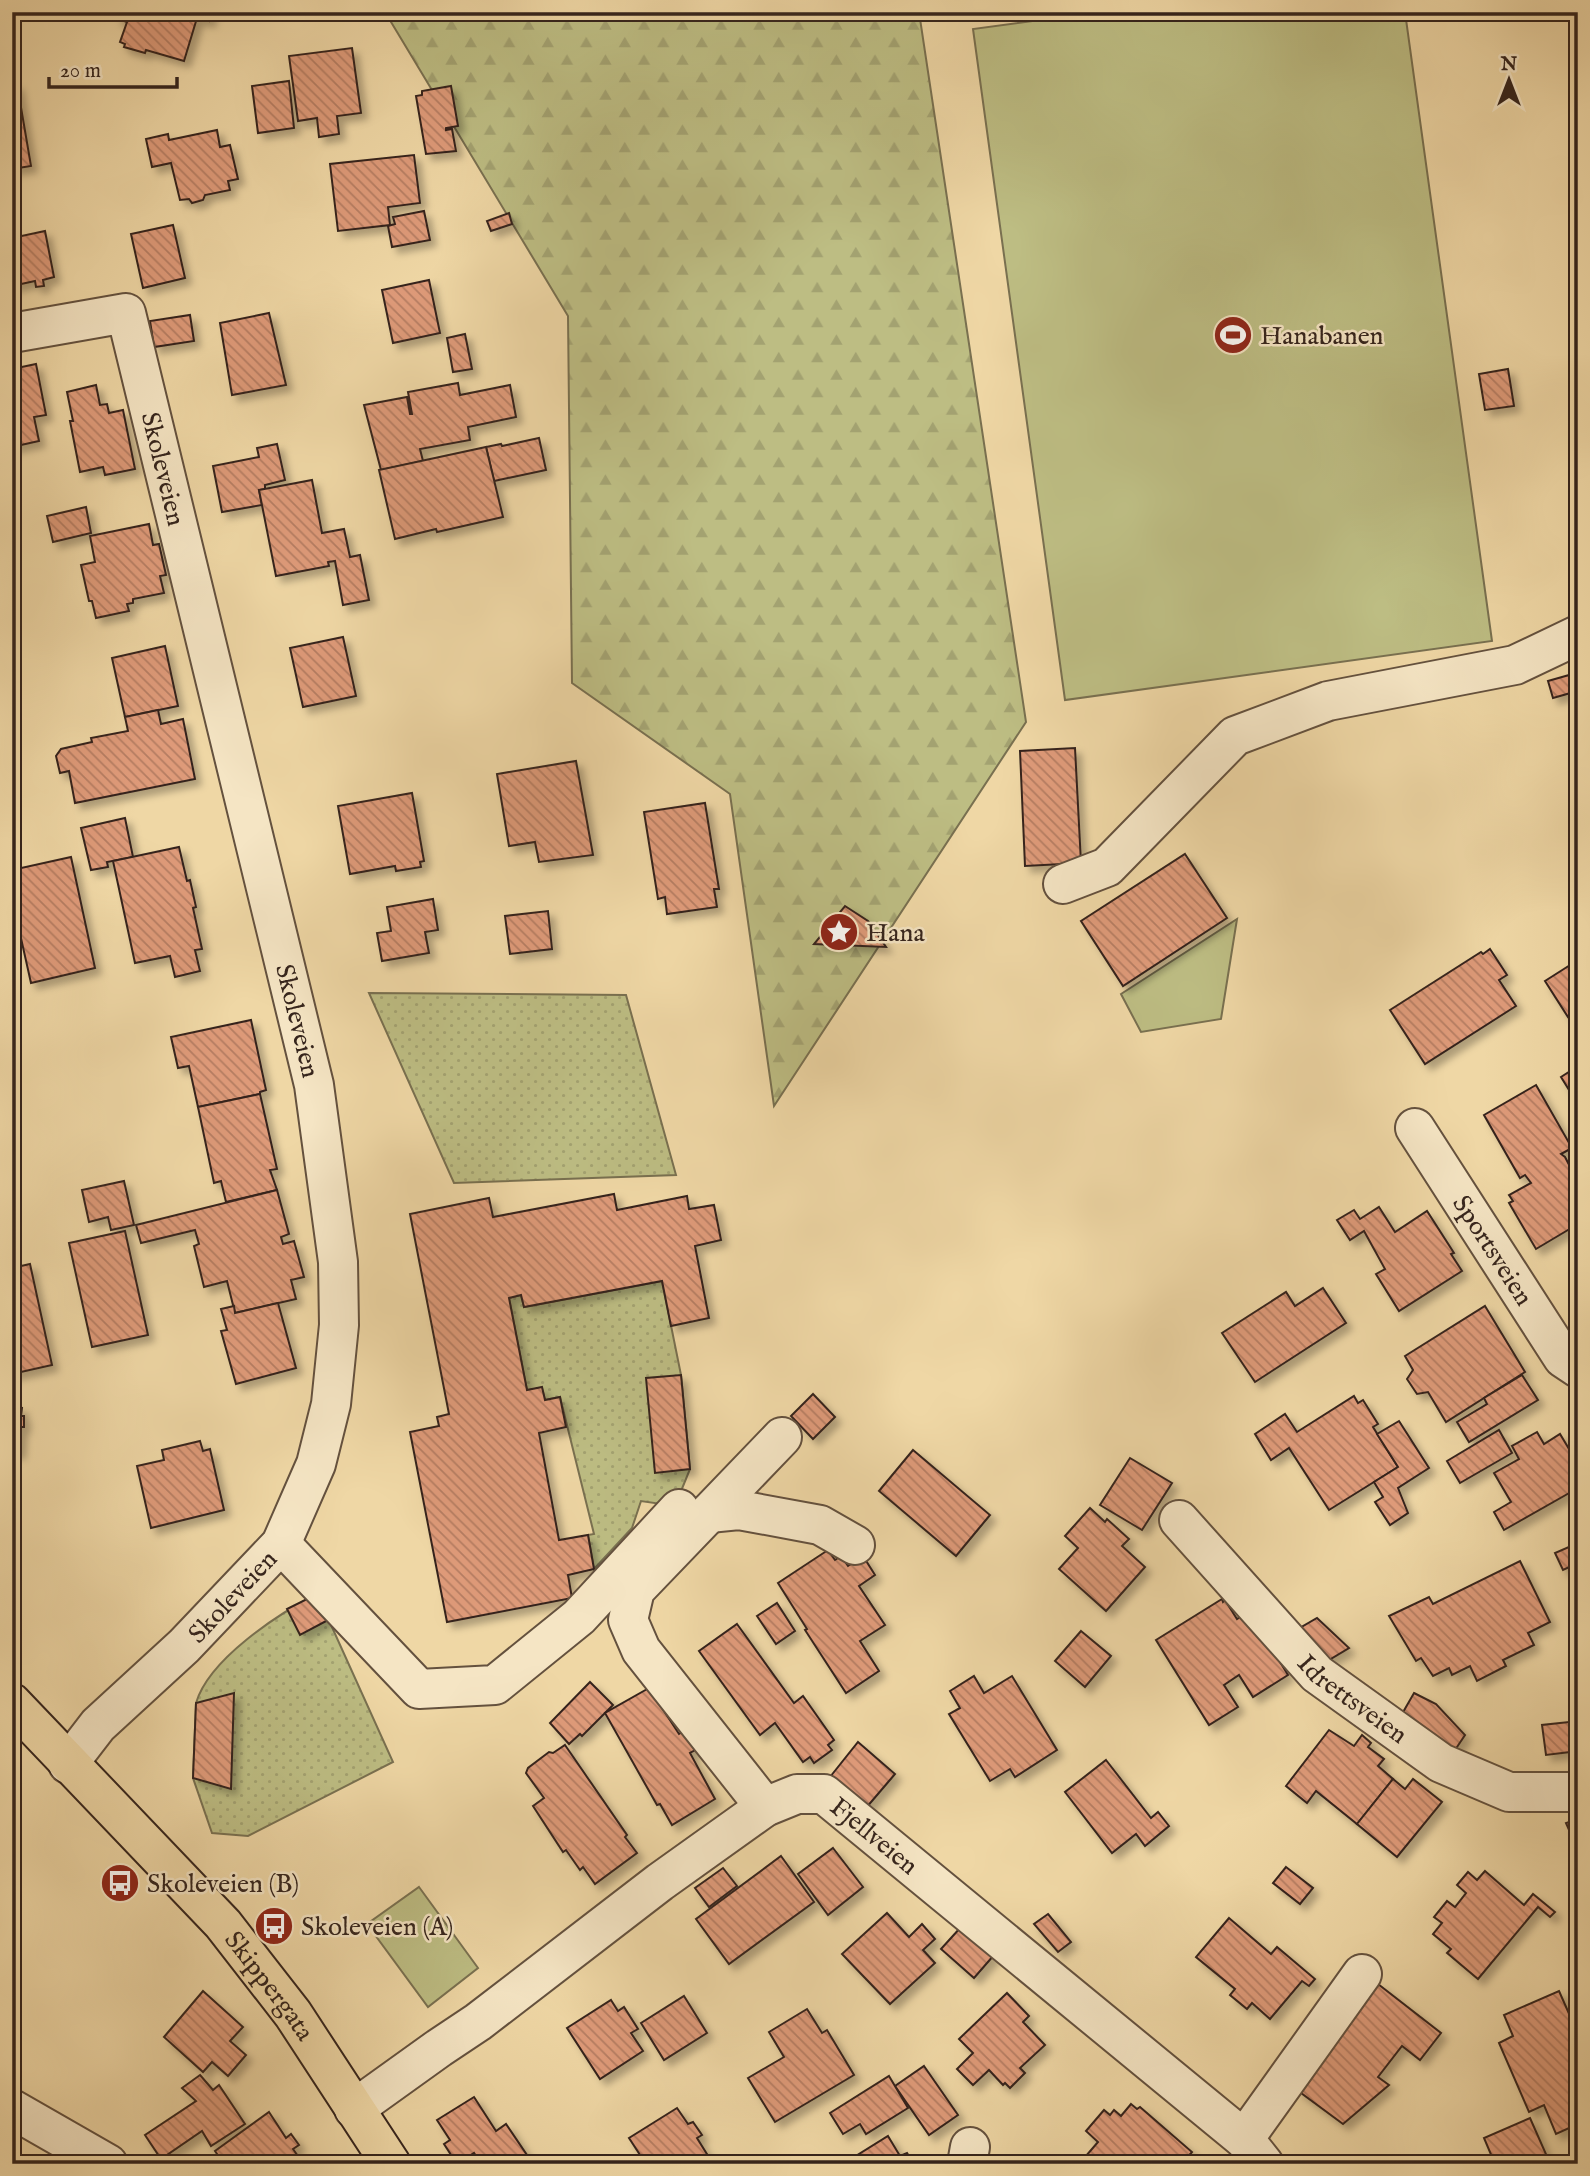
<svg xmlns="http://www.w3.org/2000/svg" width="1590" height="2176" viewBox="0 0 1590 2176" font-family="'IM FELL English',serif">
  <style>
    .grass { fill: #bdbd83; stroke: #797050; stroke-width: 2 }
    .forest { fill: url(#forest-firs); stroke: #797050; stroke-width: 2 }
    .park { fill: url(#park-dots); stroke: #797050; stroke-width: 2 }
    .building { fill: url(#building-back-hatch); stroke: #35241c; stroke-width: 2; filter: url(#shadow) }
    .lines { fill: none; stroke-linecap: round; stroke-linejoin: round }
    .minor-casing { stroke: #64513e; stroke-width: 42 }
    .major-casing { stroke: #35241c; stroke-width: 42 }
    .minor { stroke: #f5e5c4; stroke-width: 38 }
    .major { stroke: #efd7a5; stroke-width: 38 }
    .labels { text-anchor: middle; stroke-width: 5; stroke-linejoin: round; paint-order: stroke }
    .poi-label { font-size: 26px; fill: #35241c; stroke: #f5e5c4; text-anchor: start }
    .street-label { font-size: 26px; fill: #35241c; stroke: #f5e5c4 }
  </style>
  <defs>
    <pattern id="forest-firs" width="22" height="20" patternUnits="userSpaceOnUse" patternTransform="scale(1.75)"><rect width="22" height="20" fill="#bdbd83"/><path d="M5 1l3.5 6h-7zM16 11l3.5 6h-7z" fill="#a3a271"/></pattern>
    <pattern id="park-dots" width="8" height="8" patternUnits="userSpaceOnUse" patternTransform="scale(1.75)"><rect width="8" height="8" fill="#bdbd83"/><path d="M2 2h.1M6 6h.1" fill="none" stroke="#a3a271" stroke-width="1.8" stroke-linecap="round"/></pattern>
    <pattern id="building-back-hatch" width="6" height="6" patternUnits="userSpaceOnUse" patternTransform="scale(1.75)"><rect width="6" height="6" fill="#de9a79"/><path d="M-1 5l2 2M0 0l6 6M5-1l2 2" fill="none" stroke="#b57d62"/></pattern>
    <filter id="shadow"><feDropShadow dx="6" dy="6" stdDeviation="3.5" flood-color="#0004"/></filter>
  </defs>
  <rect width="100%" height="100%" fill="#efd7a5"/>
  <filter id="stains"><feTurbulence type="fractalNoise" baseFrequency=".00286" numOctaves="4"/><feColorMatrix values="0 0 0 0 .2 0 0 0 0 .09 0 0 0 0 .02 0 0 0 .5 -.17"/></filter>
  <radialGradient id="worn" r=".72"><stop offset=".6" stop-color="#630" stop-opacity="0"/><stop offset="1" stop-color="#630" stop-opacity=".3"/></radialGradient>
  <g class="grass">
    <polygon points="1099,12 1405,12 1492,641 1065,700 973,29"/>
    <polygon points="1237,919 1221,1019 1141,1032 1121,994"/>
    <polygon points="419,1887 478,1968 428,2007 367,1924"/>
  </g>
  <polygon class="forest" points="385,12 919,12 1026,722 774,1106 730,794 572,683 568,316"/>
  <g class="park">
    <polygon points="369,993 626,995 676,1175 454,1183"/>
    <polygon points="662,1281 681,1375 690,1469 675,1506 641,1501 632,1528 594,1569 588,1535 594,1534 560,1397 545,1400 542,1388 527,1390 509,1298 521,1295 524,1307"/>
    <path d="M317,1594L393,1762L248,1836L212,1833L193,1778L196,1703C209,1659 278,1614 317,1594Z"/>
  </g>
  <g class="building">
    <polygon points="117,12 211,12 209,21 197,18 184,61 146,50 145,53 124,47 125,44 120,42 127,22 116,18"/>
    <polygon points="352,48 361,113 337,116 339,134 319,137 317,118 298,121 289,56"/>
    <polygon points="289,81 294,128 258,133 252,86"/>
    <polygon points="17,84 31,166 12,169 12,85"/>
    <polygon points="451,86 458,126 446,128 446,130 452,129 456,151 426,154 416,96 422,95 422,91"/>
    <polygon points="217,130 220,147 230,145 238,179 228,181 230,190 205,195 203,200 192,203 189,199 180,200 171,163 152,167 146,139 168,134 169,140"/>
    <polygon points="414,155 420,203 388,207 390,225 338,231 330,164"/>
    <polygon points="424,211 430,240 392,247 388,226 395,224 393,217"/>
    <polygon points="509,213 512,224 491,231 487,221"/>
    <polygon points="173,225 185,278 143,288 131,234"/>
    <polygon points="45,231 54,277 43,280 44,286 36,287 35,281 12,286 12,238"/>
    <polygon points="429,280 440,333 393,343 382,290"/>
    <polygon points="269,313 286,385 232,395 220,323"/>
    <polygon points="190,315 194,341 154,347 150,321"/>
    <polygon points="465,334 472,369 453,372 447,338"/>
    <polygon points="36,364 46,415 34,417 39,441 12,447 12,369"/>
    <polygon points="1508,369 1514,406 1485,410 1479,374"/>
    <polygon points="458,383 460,395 510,385 516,417 468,427 470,440 420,449 423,461 381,470 364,405 407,397 410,414 412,414 408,392"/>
    <polygon points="96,385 100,405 107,404 109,413 123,410 135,469 105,475 103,467 80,472 70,421 73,421 67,392"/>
    <polygon points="539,438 546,470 494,481 486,447 501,444 502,446"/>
    <polygon points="277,444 285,480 265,485 265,489 259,490 262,505 222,512 213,466 259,457 257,448"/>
    <polygon points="486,447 503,517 437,532 436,529 395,539 379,470"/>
    <polygon points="312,480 322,533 344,529 350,557 360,555 369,600 343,605 335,561 328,562 329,566 276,576 259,490"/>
    <polygon points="86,507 91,533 53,542 47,516"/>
    <polygon points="149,524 153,545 159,544 166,575 160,576 164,593 133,599 133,603 127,604 129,611 96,618 92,601 89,601 81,565 95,562 90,536"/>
    <polygon points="343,637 356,696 303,707 290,648"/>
    <polygon points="165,646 178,706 125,717 112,658"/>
    <polygon points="1569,675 1574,692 1553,698 1548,681"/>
    <polygon points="158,710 161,724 183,719 195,779 75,803 69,771 60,773 56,756 61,749 92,742 91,738 128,731 125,717"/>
    <polygon points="1075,748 1081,863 1025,866 1020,751"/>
    <polygon points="576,761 593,855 539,862 535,842 509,846 497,774"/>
    <polygon points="412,793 424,861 420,862 421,867 396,871 395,866 350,874 338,806"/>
    <polygon points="705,803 719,889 714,889 717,907 667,914 665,897 658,899 644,812"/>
    <polygon points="125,818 133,857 107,862 108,867 91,870 81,828"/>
    <polygon points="179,847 187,881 190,880 196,907 193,908 202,949 195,950 200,971 175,977 170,956 135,963 113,861"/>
    <polygon points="1185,854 1227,918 1123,986 1081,921"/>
    <polygon points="71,857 95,968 31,983 12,898 12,870"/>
    <polygon points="433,899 438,930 425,932 429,953 382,961 377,933 391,931 387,907"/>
    <polygon points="845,906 868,921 886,947 814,944"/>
    <polygon points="548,911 552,949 510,954 505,916"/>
    <polygon points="1490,949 1507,975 1499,980 1516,1006 1425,1064 1390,1010 1481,952 1483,954"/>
    <polygon points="1578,960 1578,1019 1574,1013 1568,1017 1545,981"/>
    <polygon points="251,1020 266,1090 260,1092 260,1094 198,1107 189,1066 178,1068 171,1037"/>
    <polygon points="1578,1066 1578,1096 1574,1098 1561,1077"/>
    <polygon points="1536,1085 1572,1148 1561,1154 1565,1157 1578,1182 1578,1224 1536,1249 1509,1203 1513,1201 1509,1195 1531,1183 1525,1175 1520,1178 1484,1115"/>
    <polygon points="260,1094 277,1169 270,1170 277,1190 226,1202 221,1181 214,1183 198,1107"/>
    <polygon points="124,1181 134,1225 111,1230 108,1217 89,1222 82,1190"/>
    <polygon points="277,1190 289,1234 281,1237 283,1244 294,1241 304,1277 291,1280 296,1299 235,1313 227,1281 204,1287 194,1246 199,1244 195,1230 141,1243 136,1225"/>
    <polygon points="614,1194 617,1210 687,1196 689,1209 714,1205 721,1240 695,1246 709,1318 671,1326 662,1281 524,1307 521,1295 509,1298 527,1390 542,1387 545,1400 560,1397 566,1427 539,1433 559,1540 588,1535 594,1569 568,1575 572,1598 447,1622 410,1432 439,1426 437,1417 449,1414 410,1214 489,1198 493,1217"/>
    <polygon points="1379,1207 1395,1232 1427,1211 1454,1253 1451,1254 1462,1271 1399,1311 1376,1274 1385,1269 1364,1231 1350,1240 1337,1220 1354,1210 1360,1219"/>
    <polygon points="125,1231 148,1335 92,1347 69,1243"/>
    <polygon points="30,1264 52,1365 12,1374 12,1268"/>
    <polygon points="1323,1288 1346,1323 1255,1382 1222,1333 1286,1292 1295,1306"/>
    <polygon points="278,1303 296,1368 236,1384 221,1331 227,1330 221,1309 234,1306 235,1313"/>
    <polygon points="1485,1306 1525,1372 1446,1422 1428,1392 1417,1394 1407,1379 1413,1370 1405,1356"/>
    <polygon points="681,1375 690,1469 655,1473 646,1378"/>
    <polygon points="1522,1375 1538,1400 1469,1442 1457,1422 1487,1404 1484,1398"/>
    <polygon points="813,1394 835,1417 813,1439 791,1416"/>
    <polygon points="1354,1396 1358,1403 1363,1400 1378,1424 1373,1427 1398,1467 1329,1510 1289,1448 1271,1460 1255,1434 1285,1414 1297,1432"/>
    <polygon points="12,1407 22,1408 21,1416 24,1416 24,1427 21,1427 19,1453 12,1452"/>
    <polygon points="1399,1421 1429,1468 1398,1488 1408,1513 1390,1525 1375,1502 1383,1497 1374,1482 1398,1467 1377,1434"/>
    <polygon points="1499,1430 1512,1453 1460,1483 1447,1461"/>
    <polygon points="1537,1432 1544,1444 1560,1434 1578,1464 1578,1488 1504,1530 1494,1512 1511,1502 1494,1473 1519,1459 1512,1446"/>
    <polygon points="200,1441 203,1451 210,1449 224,1510 151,1528 137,1466 164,1460 162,1450"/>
    <polygon points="913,1450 990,1515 956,1556 879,1491"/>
    <polygon points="1130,1458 1172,1483 1142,1530 1100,1505"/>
    <polygon points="1090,1508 1105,1522 1107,1519 1129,1539 1122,1546 1145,1567 1106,1611 1059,1569 1078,1548 1065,1536"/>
    <polygon points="1578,1543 1578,1563 1563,1570 1555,1553"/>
    <polygon points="828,1550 835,1560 841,1556 848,1566 863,1556 875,1575 859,1586 885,1625 860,1641 879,1671 846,1693 805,1630 807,1629 778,1583"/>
    <polygon points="1520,1561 1550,1622 1528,1633 1534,1645 1503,1660 1506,1666 1477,1681 1470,1666 1452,1675 1449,1668 1433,1676 1421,1658 1416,1661 1389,1616 1429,1597 1433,1604"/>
    <polygon points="317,1594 330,1619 300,1635 287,1609"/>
    <polygon points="1222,1599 1223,1602 1225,1600 1237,1619 1249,1611 1288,1675 1253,1697 1239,1675 1224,1685 1238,1707 1209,1725 1156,1640"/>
    <polygon points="777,1603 795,1631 776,1644 757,1616"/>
    <polygon points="1317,1618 1349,1648 1319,1666 1286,1636"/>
    <polygon points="737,1624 794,1703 803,1696 834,1740 828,1745 832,1750 814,1763 810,1757 803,1762 775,1723 760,1735 699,1651"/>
    <polygon points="1081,1631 1111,1656 1085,1687 1055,1661"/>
    <polygon points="974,1676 984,1693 1012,1676 1057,1750 1015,1777 1010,1769 990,1781 949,1714 960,1708 950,1691"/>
    <polygon points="590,1682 613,1705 582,1736 580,1734 569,1744 550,1723"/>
    <polygon points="649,1688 679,1734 687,1729 699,1748 690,1753 715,1799 672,1825 660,1804 657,1805 605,1713"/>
    <polygon points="234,1693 231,1789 193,1778 196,1703"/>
    <polygon points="1414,1693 1436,1704 1465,1735 1453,1753 1398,1721"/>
    <polygon points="1578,1721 1578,1751 1546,1755 1542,1725"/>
    <polygon points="1329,1730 1354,1746 1362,1735 1371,1743 1368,1747 1384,1759 1378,1766 1393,1779 1357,1824 1316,1791 1307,1803 1286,1786"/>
    <polygon points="858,1742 895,1774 866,1808 830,1777"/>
    <polygon points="565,1745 627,1835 625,1837 637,1853 595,1884 583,1867 580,1870 566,1850 563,1852 533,1806 544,1798 526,1773 528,1768 549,1752 553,1753"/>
    <polygon points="1106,1760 1151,1818 1158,1812 1169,1826 1145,1846 1136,1834 1112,1853 1065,1792"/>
    <polygon points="1393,1779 1405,1789 1413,1779 1442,1802 1397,1857 1357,1824"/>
    <polygon points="1578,1819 1578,1847 1577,1848 1566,1823"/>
    <polygon points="833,1848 863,1887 828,1915 798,1874"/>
    <polygon points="781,1856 814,1902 729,1964 696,1919"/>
    <polygon points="1286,1867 1313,1888 1300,1904 1273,1883"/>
    <polygon points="723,1868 737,1886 709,1907 695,1888"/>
    <polygon points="1485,1871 1524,1905 1533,1894 1555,1912 1550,1917 1538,1907 1478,1979 1447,1953 1451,1949 1433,1934 1442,1923 1434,1917 1447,1901 1455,1907 1466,1893 1457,1885 1468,1872 1477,1880"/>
    <polygon points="887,1913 909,1937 922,1924 935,1939 923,1950 935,1963 890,2004 842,1954"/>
    <polygon points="1048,1914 1071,1942 1058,1952 1034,1924"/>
    <polygon points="1229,1918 1271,1954 1277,1947 1315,1979 1309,1986 1302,1981 1270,2019 1252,2003 1247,2009 1230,1995 1235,1989 1196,1957"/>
    <polygon points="961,1927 994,1955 974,1978 941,1949"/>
    <polygon points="1378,1984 1441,2033 1420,2060 1402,2046 1378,2077 1389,2085 1343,2124 1297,2090"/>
    <polygon points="203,1991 243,2027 230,2041 246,2055 228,2076 212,2062 203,2072 164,2037"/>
    <polygon points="1559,1991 1578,2034 1578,2124 1556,2134 1544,2105 1529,2112 1499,2043 1513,2036 1504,2015"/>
    <polygon points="1007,1993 1029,2016 1023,2022 1045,2045 1020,2068 1025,2073 1010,2088 1005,2083 1003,2085 989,2070 973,2085 957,2069 973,2053 959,2039"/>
    <polygon points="684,1996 707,2033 664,2060 641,2023"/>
    <polygon points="611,2000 618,2011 624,2007 638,2029 631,2033 643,2051 600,2079 567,2028"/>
    <polygon points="807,2009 822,2033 827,2030 854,2075 775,2122 748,2078 784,2057 769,2032"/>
    <polygon points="924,2066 958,2115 929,2135 895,2086"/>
    <polygon points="200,2075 213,2090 219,2085 245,2124 211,2146 202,2131 161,2159 145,2135 196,2101 182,2088"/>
    <polygon points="889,2076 908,2108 866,2134 860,2124 843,2134 830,2113"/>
    <polygon points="474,2097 496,2131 506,2124 531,2161 528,2164 507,2164 502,2156 490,2164 481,2164 474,2153 457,2164 444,2144 450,2140 437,2120"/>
    <polygon points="1131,2104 1137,2109 1140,2107 1192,2152 1182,2164 1079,2164 1098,2142 1086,2131 1104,2110 1110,2115 1114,2110 1121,2116"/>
    <polygon points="677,2108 688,2124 693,2122 702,2135 697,2138 710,2159 702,2164 646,2164 629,2138"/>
    <polygon points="269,2112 286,2138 291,2134 299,2145 293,2149 300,2159 292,2164 224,2164 215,2151"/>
    <polygon points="1530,2118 1549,2161 1543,2164 1495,2164 1484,2138"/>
    <polygon points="888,2136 900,2156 907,2153 914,2164 843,2164"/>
  </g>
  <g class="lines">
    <g class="minor-casing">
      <g id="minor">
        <path id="s1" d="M12,333L126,313L314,1085L338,1262L339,1325L331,1404L316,1464L281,1544L184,1646L98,1725L68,1764"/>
        <polyline points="1063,884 1107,867 1235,736 1328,701 1515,665 1578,635"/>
        <path id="s2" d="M1415,1128L1563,1358L1578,1368"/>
        <polyline points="709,1513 739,1510 820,1525 855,1545"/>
        <path id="s3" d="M1179,1520L1317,1674L1441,1763L1509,1792H1578"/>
        <polyline points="281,1544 419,1689 495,1685 579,1617 679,1509"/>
        <polyline points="765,1807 641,1650 628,1620 635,1590 782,1437"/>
        <polyline points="12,2109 108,2164"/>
        <path id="s4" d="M354,2109L439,2048L478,2022L660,1882L765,1807L797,1794H824L1244,2139L1264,2164"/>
        <polyline points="1244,2139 1362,1974"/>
        <polyline points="967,2164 970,2147"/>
      </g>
    </g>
    <g class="major-casing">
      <g id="major">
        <path id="s5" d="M12,1703L223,1924L293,2014L391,2164"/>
      </g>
    </g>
    <use href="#minor" class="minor"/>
    <use href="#major" class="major"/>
  </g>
  <defs>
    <g id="stadium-disc" transform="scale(2.0125)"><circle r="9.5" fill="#8f2418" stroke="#f5e5c4"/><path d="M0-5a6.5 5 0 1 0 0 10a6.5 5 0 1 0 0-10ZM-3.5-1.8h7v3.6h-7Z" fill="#fff"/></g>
    <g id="sight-disc" transform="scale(2.0125)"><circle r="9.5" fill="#8f2418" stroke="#f5e5c4"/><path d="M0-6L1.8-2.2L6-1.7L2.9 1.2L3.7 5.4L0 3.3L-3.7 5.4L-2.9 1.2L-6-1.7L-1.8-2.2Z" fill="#fff"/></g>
    <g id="bus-disc" transform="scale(2.0125)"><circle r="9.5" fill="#8f2418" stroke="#f5e5c4"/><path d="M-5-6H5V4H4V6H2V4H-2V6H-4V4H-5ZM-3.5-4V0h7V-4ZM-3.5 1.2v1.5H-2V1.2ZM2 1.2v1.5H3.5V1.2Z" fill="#fff"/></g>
  </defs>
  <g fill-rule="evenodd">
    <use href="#stadium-disc" x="1233" y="335"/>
    <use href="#sight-disc" x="839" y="932"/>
    <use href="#bus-disc" x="120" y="1883"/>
    <use href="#bus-disc" x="274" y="1926"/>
  </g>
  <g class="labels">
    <g class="poi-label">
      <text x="1260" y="344">Hanabanen</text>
      <text x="866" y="941">Hana</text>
      <text x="147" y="1892">Skoleveien (B)</text>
      <text x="301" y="1935">Skoleveien (A)</text>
    </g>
    <g class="street-label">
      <text dy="9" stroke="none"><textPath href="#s1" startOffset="276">Skoleveien</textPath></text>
      <text dy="9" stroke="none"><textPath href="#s1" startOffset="844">Skoleveien</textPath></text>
      <text dy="9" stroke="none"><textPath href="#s2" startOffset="145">Sportsveien</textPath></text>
      <text transform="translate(232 1596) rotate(-47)" y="9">Skoleveien</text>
      <text dy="9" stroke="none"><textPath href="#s3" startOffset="250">Idrettsveien</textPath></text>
      <text dy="9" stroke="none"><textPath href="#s4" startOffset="637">Fjellveien</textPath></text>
      <text dy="9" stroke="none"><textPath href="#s5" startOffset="383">Skippergata</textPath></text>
    </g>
  </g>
  <rect width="1590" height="2176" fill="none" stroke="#efd7a5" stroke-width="42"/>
  <rect x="14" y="14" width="1562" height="2148" fill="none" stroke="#35241c" stroke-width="3.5"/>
  <rect x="21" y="21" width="1548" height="2134" fill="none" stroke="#35241c" stroke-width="2"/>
  <g transform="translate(1509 80)" stroke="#f5e5c4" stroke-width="5" paint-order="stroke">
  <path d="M0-5L12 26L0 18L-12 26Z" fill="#35241c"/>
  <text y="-10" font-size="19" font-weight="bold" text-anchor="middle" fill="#35241c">N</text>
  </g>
  <path d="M49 77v10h128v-10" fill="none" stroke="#35241c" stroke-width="3.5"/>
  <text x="60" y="77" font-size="21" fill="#35241c" stroke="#f5e5c4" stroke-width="5" paint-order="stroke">20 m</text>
  <rect width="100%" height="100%" filter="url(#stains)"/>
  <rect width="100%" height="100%" fill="url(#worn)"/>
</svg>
